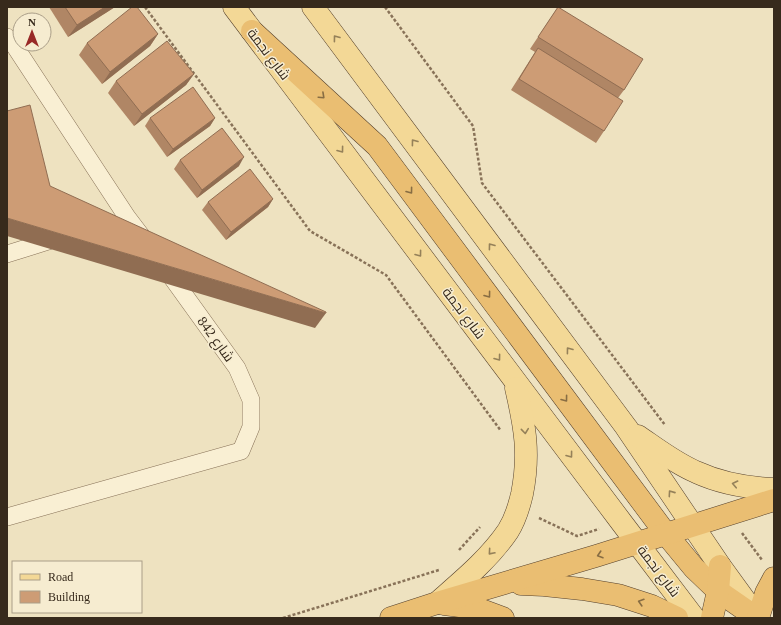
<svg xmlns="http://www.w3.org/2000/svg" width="781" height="625" viewBox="0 0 781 625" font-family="'Times New Roman',Cairo,serif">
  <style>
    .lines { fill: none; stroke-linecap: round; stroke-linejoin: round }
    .minor-casing { stroke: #887258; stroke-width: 18 }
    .primary-casing { stroke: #55402c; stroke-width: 23 }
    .trunk-casing { stroke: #55402c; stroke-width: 23 }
    .path { stroke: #887258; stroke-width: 2.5; stroke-dasharray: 3 2; stroke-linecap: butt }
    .minor { stroke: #f9efd3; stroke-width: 17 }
    .primary { stroke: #f3d896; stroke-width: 22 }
    .trunk { stroke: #eabe72; stroke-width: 22 }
    .wall { fill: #b08665 }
    .shaded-wall { fill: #906d52 }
    .building { fill: #cd9c75; stroke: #906d52 }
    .oneway { stroke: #958159 }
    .oneway2 { stroke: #886d43 }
    .labels { text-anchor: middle; stroke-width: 3; stroke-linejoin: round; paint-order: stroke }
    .street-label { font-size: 14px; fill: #372a1c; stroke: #f6ecd0 }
  </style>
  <rect width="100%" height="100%" fill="#eee2c0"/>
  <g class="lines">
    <g class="minor-casing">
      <g id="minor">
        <polyline points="7,37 12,42 127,217 146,242"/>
        <polyline points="7,254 58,238"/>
        <polyline points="7,517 241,451 251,427 251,400 237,368 165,268"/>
      </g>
    </g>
    <g class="primary-casing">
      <g id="primary">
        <polyline points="234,7 622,523 694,618"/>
        <polyline points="313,7 626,427 720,566 757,617"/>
        <path d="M638,436C657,449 675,463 696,472C720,483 748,488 774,489"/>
        <path d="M437,603C462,581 489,559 508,531C515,520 519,507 522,494C530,454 525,427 516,388"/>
      </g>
    </g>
    <g class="trunk-casing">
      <g id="trunk">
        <polyline points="252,31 377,146 666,534 694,568 718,591 757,618"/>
        <polyline points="521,584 544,585 582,589 618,595 652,606 677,618"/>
        <polyline points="444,604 476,608 503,618"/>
        <polyline points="391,618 437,603 596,556 774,500"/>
        <polyline points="712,618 718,591 720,566"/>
        <polyline points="758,618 766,593 774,578"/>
      </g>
    </g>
    <g class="path">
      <polyline points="145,7 310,231 386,275 501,431"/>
      <polyline points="385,7 473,126 482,183 665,425"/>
      <polyline points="539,518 577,536 599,529"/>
      <polyline points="742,533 762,560"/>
      <polyline points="459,550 480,527"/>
      <polyline points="283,618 439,570"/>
    </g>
    <use href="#minor" class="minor"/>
    <use href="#primary" class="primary"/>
    <use href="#trunk" class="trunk"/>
  </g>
  <g class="wall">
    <polygon points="49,7 115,7 68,37"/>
    <polygon points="558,7 624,90 618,98 604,131 596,143 511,90 535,52 530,49"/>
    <polygon points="158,34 150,46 102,84 79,55 87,43"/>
    <polygon points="194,74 186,85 134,126 108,93 116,81"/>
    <polygon points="150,118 215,118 210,126 167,157 145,126"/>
    <polygon points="180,160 239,166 197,198 174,169"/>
    <polygon points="273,199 268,207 226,240 202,210 208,202"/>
  </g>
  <g class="shaded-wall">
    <polygon points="105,7 115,7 68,37 77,25"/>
    <polygon points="158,34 150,46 102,84 110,72"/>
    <polygon points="194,74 186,85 134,126 142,114"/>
    <polygon points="215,118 210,126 167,157 173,149"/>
    <polygon points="244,157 239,166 197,198 202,190"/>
    <polygon points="273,199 268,207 226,240 231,232"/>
    <polygon points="7,218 326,313 315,328 7,236"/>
  </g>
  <g class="building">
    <polygon points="65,7 105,7 77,25"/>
    <polygon points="132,7 137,7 158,34 110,72 87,43"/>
    <polygon points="558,7 643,59 624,90 538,37"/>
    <polygon points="167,41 194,74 142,114 116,81"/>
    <polygon points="538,48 623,101 604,131 519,79"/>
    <polygon points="193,87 215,118 173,149 150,118"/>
    <polygon points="30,105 50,186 326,312 326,313 7,218 7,111"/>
    <polygon points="222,128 244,157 202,190 180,160"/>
    <polygon points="250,169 273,199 231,232 208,202"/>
  </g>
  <defs><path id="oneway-chevron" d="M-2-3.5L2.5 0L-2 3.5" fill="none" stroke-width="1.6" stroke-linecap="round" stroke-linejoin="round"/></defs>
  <g class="oneway">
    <use href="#oneway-chevron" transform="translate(336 38) rotate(-127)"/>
    <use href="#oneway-chevron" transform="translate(414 142) rotate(-127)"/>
    <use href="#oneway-chevron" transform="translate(341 150) rotate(53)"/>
    <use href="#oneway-chevron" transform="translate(491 246) rotate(-127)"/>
    <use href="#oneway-chevron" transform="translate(419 254) rotate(53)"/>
    <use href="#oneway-chevron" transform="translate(569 350) rotate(-127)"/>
    <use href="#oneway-chevron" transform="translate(498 358) rotate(53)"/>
    <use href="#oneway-chevron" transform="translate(525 431) rotate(84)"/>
    <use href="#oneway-chevron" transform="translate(570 455) rotate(53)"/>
    <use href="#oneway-chevron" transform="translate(735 484) rotate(-168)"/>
    <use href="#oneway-chevron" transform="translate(671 493) rotate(-125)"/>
    <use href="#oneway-chevron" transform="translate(491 552) rotate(131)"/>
  </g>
  <g class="oneway2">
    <use href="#oneway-chevron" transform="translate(322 96) rotate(43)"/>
    <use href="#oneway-chevron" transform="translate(410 191) rotate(53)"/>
    <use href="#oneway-chevron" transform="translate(488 295) rotate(53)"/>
    <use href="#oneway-chevron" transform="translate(565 399) rotate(53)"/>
    <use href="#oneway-chevron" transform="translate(600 555) rotate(162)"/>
    <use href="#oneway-chevron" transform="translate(641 602) rotate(-163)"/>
  </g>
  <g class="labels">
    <g class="street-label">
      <text transform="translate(269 54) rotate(53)" y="5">شارع نجمة</text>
      <text transform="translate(464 313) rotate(53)" y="5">شارع نجمة</text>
      <text transform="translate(216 339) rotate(54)" y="5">شارع 842</text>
      <text transform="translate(659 571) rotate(53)" y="5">شارع نجمة</text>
    </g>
  </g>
  <rect width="781" height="625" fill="none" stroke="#372a1c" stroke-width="16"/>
  <rect x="12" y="561" width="130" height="52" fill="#f6ecd0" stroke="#aa9e88"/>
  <rect x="20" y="574" width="20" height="6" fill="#f3d896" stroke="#aa9e88"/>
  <text x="48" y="581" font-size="12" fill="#372a1c">Road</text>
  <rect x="20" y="591" width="20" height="12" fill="#cd9c75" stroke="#aa9e88"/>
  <text x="48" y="601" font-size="12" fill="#372a1c">Building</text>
  <g transform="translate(32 32)"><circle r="19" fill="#f6ecd0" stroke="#aa9e88"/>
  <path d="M0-3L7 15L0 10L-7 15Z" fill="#982927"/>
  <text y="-6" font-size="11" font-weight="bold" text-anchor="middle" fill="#372a1c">N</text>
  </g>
</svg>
